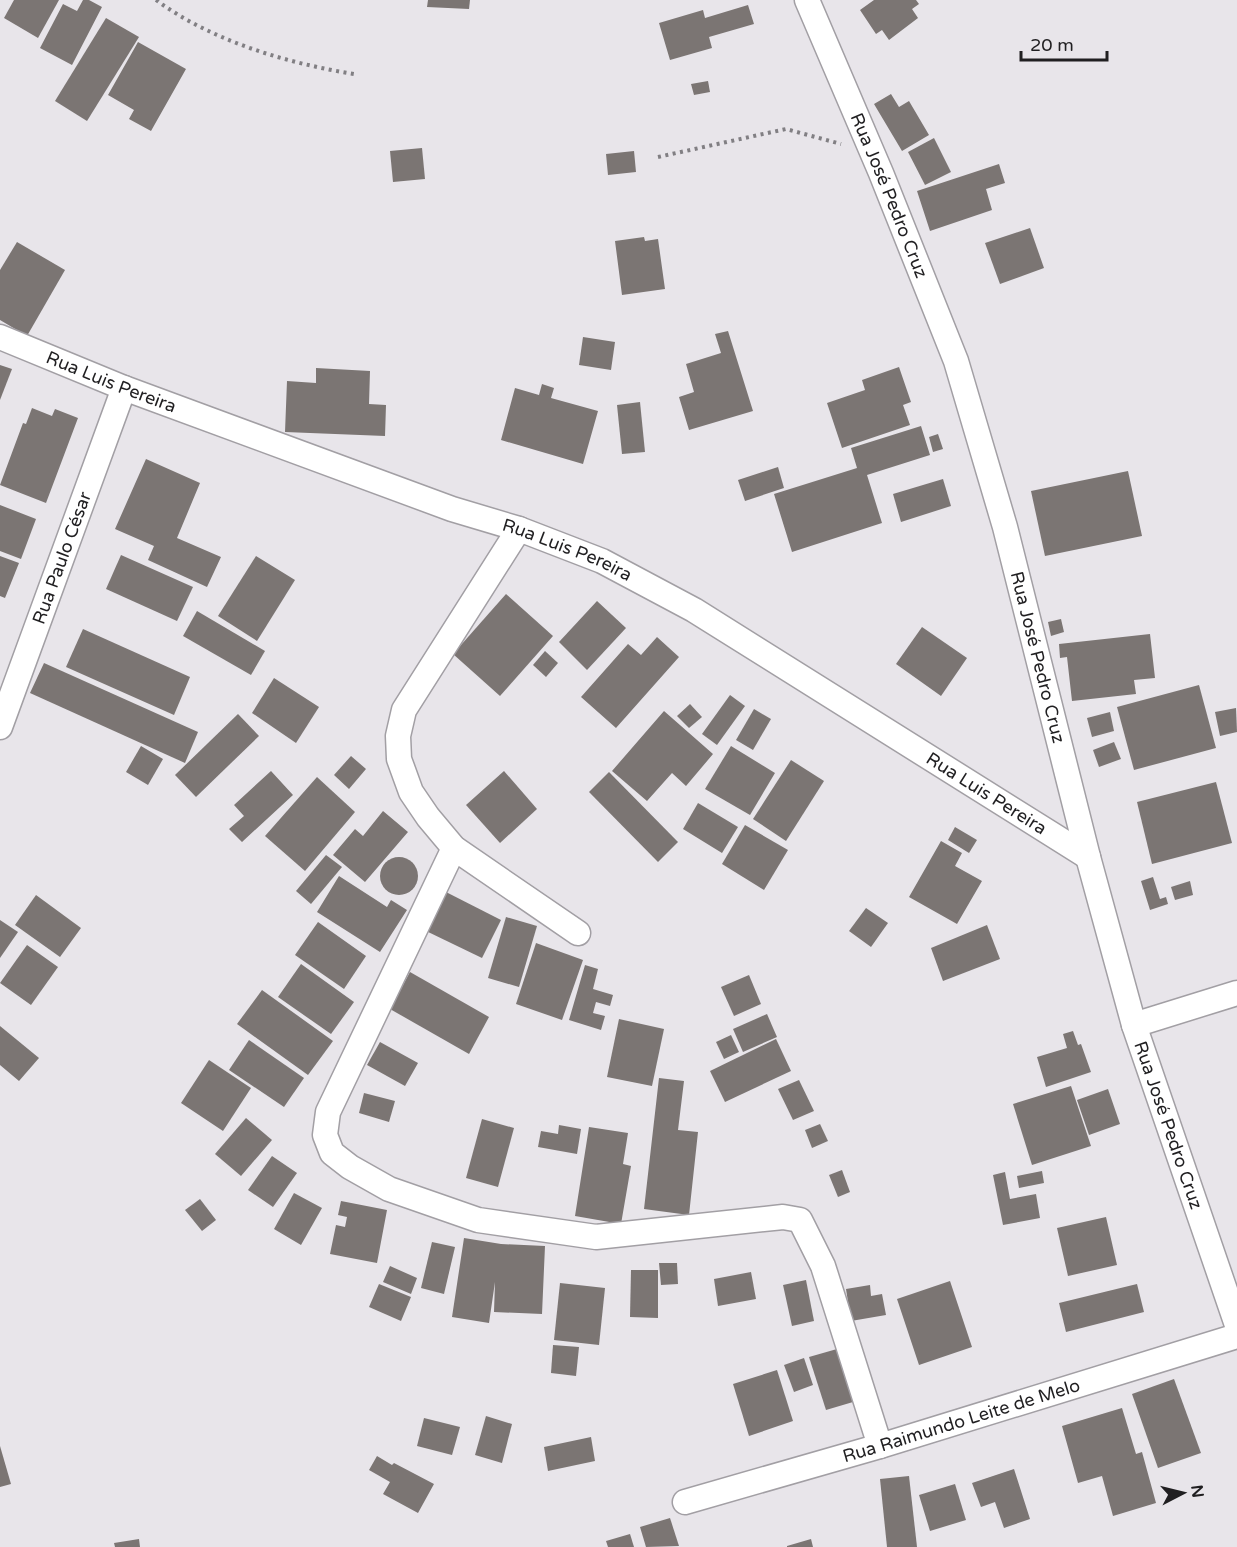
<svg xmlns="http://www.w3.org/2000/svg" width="1237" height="1547" viewBox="0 0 1237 1547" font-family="'Varela Round',sans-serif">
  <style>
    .building { fill: #7b7573 }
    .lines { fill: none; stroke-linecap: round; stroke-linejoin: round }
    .street-casing { stroke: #a29fa4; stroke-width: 27 }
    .path { stroke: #817f83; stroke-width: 4; stroke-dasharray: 3 4.5; stroke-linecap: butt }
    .street { stroke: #fff; stroke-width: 24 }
    .labels { text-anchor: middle; stroke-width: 5; stroke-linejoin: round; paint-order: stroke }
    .street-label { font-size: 18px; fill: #201f21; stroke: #e8e5ea }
  </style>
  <rect width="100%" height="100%" fill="#e8e5ea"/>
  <g class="building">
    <polygon points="14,0 59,0 38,38 4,18"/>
    <polygon points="83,0 89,0 102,7 72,65 40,48 63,4 77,11"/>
    <polygon points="428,0 470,0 469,9 427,7"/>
    <polygon points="874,0 916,0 919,4 912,9 918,18 889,40 882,30 876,34 860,10"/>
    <polygon points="748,5 754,24 709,37 712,48 670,60 659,23 703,10 705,18"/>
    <polygon points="106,18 139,37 87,121 55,101"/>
    <polygon points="138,42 186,69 151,131 129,119 134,110 108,95"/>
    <polygon points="708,81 710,92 694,95 691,84"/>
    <polygon points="891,94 899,107 909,101 929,135 902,151 874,104"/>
    <polygon points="934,138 951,172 925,185 908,152"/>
    <polygon points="422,148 425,179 393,182 390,151"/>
    <polygon points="634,151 636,172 608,175 606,154"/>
    <polygon points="999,164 1005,183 986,189 992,210 930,231 917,191"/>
    <polygon points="1030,228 1044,268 1000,284 985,243"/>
    <polygon points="644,237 645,241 658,239 665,289 622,295 615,241"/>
    <polygon points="17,242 65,270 27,336 0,320 0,270"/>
    <polygon points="728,331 753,411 689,430 679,397 694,392 686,364 721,353 715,334"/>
    <polygon points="583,337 615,342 611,370 579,365"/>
    <polygon points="0,365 12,369 0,400"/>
    <polygon points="899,367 911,402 903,405 910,425 842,448 827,403 865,390 862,380"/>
    <polygon points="316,368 370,371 369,404 386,405 385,436 285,432 287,381 316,383"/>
    <polygon points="542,384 554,388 551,398 598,411 583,464 501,440 515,388 539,395"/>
    <polygon points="640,402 645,452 622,454 617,405"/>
    <polygon points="32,408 52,416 55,409 78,418 46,503 0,485 23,423 26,424"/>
    <polygon points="921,426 930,455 867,475 882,523 792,552 774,494 857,468 851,448"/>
    <polygon points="938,434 943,449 933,452 929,437"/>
    <polygon points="146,459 200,483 177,538 221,557 207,587 148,560 154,546 115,529"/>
    <polygon points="778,467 784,488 745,501 738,480"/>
    <polygon points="1128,471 1142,536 1045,556 1031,491"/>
    <polygon points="943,479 951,506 901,522 893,494"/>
    <polygon points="0,505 36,519 21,559 0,551"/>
    <polygon points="121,555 193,587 177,621 106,589"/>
    <polygon points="0,556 19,563 5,598 0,596"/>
    <polygon points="256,556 295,580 257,641 218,616"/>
    <polygon points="506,594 553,636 500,696 453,654"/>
    <polygon points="597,601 626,628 587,670 559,642"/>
    <polygon points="197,611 265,651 251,675 183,636"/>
    <polygon points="1061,619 1064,632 1051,636 1048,622"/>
    <polygon points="922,627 967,658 941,696 896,664"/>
    <polygon points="83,629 190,677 174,715 66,667"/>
    <polygon points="1150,634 1155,678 1134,680 1136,694 1072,701 1067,657 1060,658 1059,644"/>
    <polygon points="657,637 679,657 616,728 581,697 628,644 641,655"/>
    <polygon points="545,651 558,663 546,677 533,665"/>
    <polygon points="44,663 198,732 185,763 30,693"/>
    <polygon points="274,678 319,707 296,743 252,713"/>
    <polygon points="1199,685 1216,748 1134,770 1117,707"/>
    <polygon points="730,695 745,706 717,745 702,734"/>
    <polygon points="690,704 702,717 689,728 677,716"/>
    <polygon points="1236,708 1237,732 1220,736 1215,712"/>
    <polygon points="754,709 771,719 753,750 736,740"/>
    <polygon points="664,711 713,754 686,786 672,773 647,801 612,771"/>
    <polygon points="1110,712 1114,731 1092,737 1087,718"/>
    <polygon points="238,714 259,736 196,797 175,775"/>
    <polygon points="1114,742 1121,759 1099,767 1093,750"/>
    <polygon points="141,746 163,759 148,785 126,772"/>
    <polygon points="731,746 775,773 750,815 705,789"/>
    <polygon points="351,756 366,769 349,789 334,775"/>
    <polygon points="791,760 824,781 786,841 753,819"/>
    <polygon points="271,771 293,795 242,842 229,829 244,816 234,805"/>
    <polygon points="504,771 537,809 500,843 466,805"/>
    <polygon points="609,772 678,842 658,862 589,792"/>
    <polygon points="317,777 355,812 305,871 265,836"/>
    <polygon points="1216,782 1232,843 1152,864 1137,802"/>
    <polygon points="698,803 738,827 722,853 683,829"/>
    <polygon points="383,811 408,832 365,882 333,855 355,829 363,836"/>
    <polygon points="745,825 788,850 764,890 722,864"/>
    <polygon points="955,827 977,840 969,853 948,840"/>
    <polygon points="941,841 962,853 955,866 982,881 957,924 909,897"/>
    <polygon points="326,855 342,867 311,904 296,891"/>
    <circle cx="399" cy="876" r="19"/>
    <polygon points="339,876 387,907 391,900 407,910 380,952 317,912"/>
    <polygon points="1153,877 1160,899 1166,897 1168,904 1150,910 1141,881"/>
    <polygon points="1190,881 1193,895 1175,900 1171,887"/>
    <polygon points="444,891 501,920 482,958 424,930"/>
    <polygon points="36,895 81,928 60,957 15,925"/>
    <polygon points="866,908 888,923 871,947 849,931"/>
    <polygon points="506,917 537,926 519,987 488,978"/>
    <polygon points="0,920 18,932 0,958"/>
    <polygon points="318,922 366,956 344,989 295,955"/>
    <polygon points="987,925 1000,959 943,981 931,948"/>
    <polygon points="536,943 583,960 562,1020 516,1004"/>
    <polygon points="27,945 58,967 31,1005 0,983"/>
    <polygon points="301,964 354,1002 331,1034 278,997"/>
    <polygon points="585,965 598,969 593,989 613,995 610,1006 596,1002 593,1013 605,1016 601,1030 569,1020"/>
    <polygon points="410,972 489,1017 469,1054 390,1009"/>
    <polygon points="749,975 761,1004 734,1016 721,987"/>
    <polygon points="262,990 333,1041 308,1075 237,1024"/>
    <polygon points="767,1014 777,1037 743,1052 733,1029"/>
    <polygon points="619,1019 664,1029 652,1086 607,1077"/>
    <polygon points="0,1026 39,1058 19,1081 0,1065"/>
    <polygon points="1073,1031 1078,1045 1081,1044 1091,1072 1046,1087 1037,1057 1067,1048 1063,1034"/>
    <polygon points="731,1035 739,1052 724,1059 716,1042"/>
    <polygon points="776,1039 791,1071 725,1102 710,1071"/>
    <polygon points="249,1040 304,1078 284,1107 229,1070"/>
    <polygon points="380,1042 418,1063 405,1086 367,1065"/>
    <polygon points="209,1060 251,1088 223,1131 181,1103"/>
    <polygon points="659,1078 684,1081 678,1130 698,1132 689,1215 644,1209"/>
    <polygon points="799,1080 814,1111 793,1120 778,1089"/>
    <polygon points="1071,1086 1091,1146 1032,1165 1013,1104"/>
    <polygon points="1108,1089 1120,1124 1089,1135 1077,1100"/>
    <polygon points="364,1093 395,1101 389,1122 359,1113"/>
    <polygon points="246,1118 272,1140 241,1176 215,1154"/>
    <polygon points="482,1119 514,1128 498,1187 466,1178"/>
    <polygon points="820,1124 828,1141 812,1148 805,1130"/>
    <polygon points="559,1125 581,1129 577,1154 538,1147 541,1131 558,1134"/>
    <polygon points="589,1127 628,1133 623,1164 631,1166 621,1224 575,1216"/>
    <polygon points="272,1156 297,1173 273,1207 248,1190"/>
    <polygon points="842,1170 850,1192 838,1197 829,1175"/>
    <polygon points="1042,1171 1044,1183 1019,1188 1017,1176"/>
    <polygon points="1005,1172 1010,1199 1036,1194 1040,1218 1003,1225 993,1175"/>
    <polygon points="294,1193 322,1208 301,1245 274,1229"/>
    <polygon points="200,1199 216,1220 202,1231 185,1210"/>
    <polygon points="341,1201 387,1210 377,1263 330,1254 336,1225 345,1227 347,1217 338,1215"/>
    <polygon points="1106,1217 1117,1265 1068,1276 1057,1228"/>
    <polygon points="464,1238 501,1244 545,1246 542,1314 494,1312 495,1282 489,1323 452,1317"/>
    <polygon points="432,1242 455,1247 444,1294 421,1288"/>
    <polygon points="659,1263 677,1263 678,1284 661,1285"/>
    <polygon points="390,1266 417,1278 411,1294 383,1282"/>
    <polygon points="631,1270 658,1270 658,1318 630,1317"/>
    <polygon points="751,1272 756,1299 718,1306 714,1279"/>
    <polygon points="806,1280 814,1321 792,1326 783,1285"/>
    <polygon points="950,1281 972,1347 919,1365 897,1299"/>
    <polygon points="560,1283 605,1288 599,1345 554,1340"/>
    <polygon points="379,1284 411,1297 401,1321 369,1307"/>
    <polygon points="1137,1284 1144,1312 1066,1332 1059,1303"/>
    <polygon points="870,1285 871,1296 882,1294 886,1315 851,1321 846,1289"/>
    <polygon points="553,1345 579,1347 576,1376 551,1373"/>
    <polygon points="837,1349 853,1402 826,1410 809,1357"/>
    <polygon points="804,1358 813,1385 794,1392 784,1365"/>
    <polygon points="777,1370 793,1421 749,1436 733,1384"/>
    <polygon points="1174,1379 1201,1453 1158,1468 1132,1394"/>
    <polygon points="1122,1408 1136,1454 1142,1452 1156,1503 1113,1516 1102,1476 1078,1483 1062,1426"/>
    <polygon points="486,1416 512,1424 502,1463 475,1455"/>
    <polygon points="424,1418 460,1427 452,1455 417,1446"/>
    <polygon points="591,1437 595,1461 548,1471 544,1447"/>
    <polygon points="0,1446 11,1484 0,1487"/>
    <polygon points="377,1456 392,1465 394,1463 434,1484 418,1513 383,1494 390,1482 369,1470"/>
    <polygon points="1014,1469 1030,1519 1004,1528 995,1502 981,1507 972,1483"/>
    <polygon points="909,1476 917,1547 887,1547 880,1479"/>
    <polygon points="955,1484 966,1520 930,1531 919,1495"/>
    <polygon points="670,1518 679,1546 646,1547 640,1527"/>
    <polygon points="630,1534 634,1547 608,1547 606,1541"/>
    <polygon points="139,1539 140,1547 115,1547 114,1543"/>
    <polygon points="811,1539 813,1547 787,1547 787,1546"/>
  </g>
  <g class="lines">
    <g class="street-casing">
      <g id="street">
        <path id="s1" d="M807,0L881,173L956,361L1005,527L1088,857L1134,1025L1237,1325"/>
        <path id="s2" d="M0,337L124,388L452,509L519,529L602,561L694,610L1088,857"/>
        <polyline points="519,529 404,710 398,736 399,759 411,792 428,817 454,848 578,933"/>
        <path id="s3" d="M0,727L124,388"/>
        <polyline points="454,848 328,1112 325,1135 332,1153 350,1167 389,1189 478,1220 596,1237 783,1217 800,1220 823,1266 880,1446"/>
        <polyline points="1134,1025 1237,993"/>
        <path id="s4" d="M685,1502L880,1446L1237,1336"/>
      </g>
    </g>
    <g class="path">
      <path d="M156,0C212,41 286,63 354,74"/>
      <polyline points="658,157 786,129 841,144"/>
    </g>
    <use href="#street" class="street"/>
  </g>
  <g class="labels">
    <g class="street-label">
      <text dy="6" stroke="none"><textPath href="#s1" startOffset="212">Rua José Pedro Cruz</textPath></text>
      <text dy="6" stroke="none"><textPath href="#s2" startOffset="120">Rua Luis Pereira</textPath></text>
      <text dy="6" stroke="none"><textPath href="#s2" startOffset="606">Rua Luis Pereira</textPath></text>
      <text dy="6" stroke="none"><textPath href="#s3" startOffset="180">Rua Paulo César</textPath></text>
      <text dy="6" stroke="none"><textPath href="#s1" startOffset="698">Rua José Pedro Cruz</textPath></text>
      <text dy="6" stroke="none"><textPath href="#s2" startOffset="1092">Rua Luis Pereira</textPath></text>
      <text dy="6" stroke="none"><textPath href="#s1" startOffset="1184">Rua José Pedro Cruz</textPath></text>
      <text dy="6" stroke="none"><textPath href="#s4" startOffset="288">Rua Raimundo Leite de Melo</textPath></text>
    </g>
  </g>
  <g transform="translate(1183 1493) rotate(83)" stroke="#e8e5ea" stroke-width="4.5" paint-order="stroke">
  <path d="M0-4.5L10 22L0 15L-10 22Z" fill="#201f21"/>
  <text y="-9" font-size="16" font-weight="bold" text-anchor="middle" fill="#201f21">N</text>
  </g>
  <path d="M1021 51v9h86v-9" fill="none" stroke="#201f21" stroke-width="3"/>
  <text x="1030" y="51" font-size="18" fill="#201f21" stroke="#e8e5ea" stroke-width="4.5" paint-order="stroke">20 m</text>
</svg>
